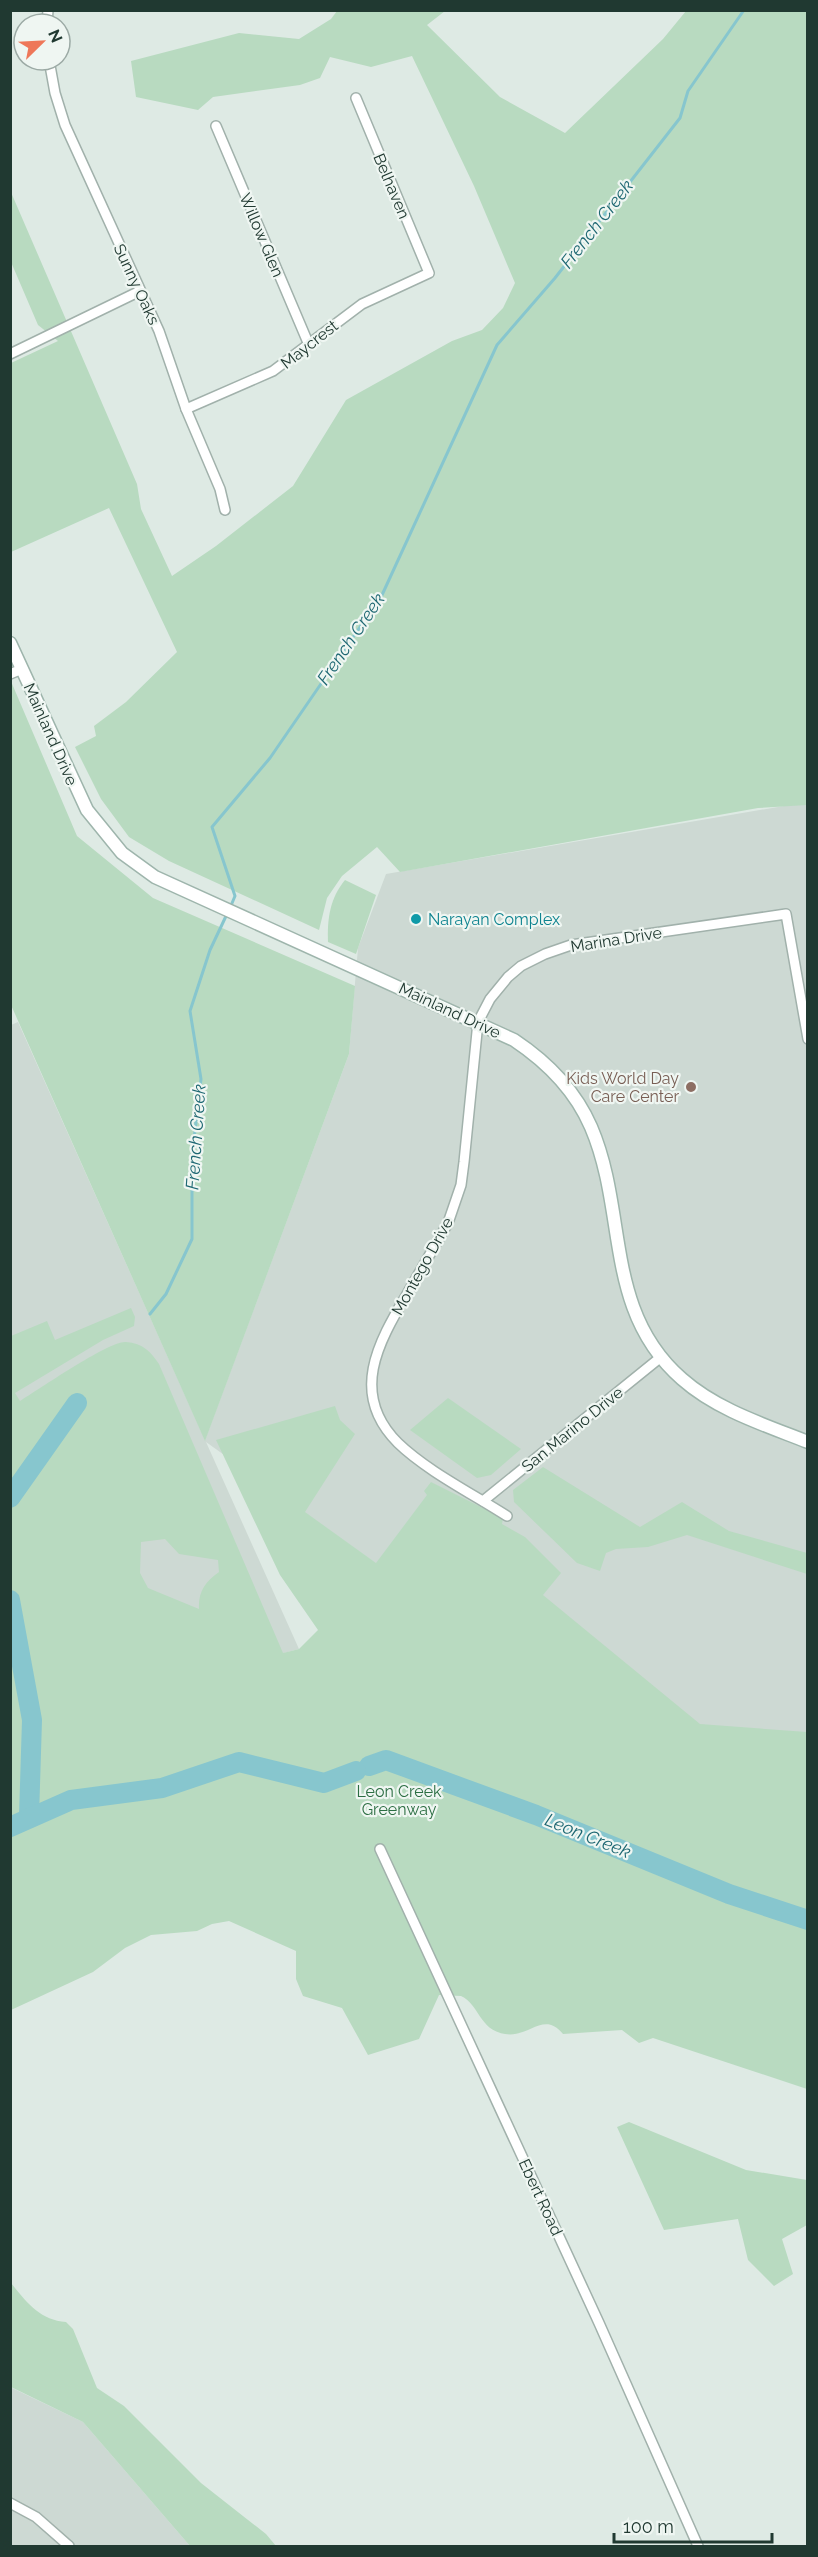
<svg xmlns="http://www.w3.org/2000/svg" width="818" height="2557" viewBox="0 0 818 2557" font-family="Raleway,sans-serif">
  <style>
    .built { fill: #cdd9d3 }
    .green { fill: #b8dac0; fill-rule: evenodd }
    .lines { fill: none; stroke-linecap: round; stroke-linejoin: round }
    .stream { stroke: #87c6ce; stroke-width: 3 }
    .river { stroke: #87c6ce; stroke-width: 20 }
    .minor-casing { stroke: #a1b1ab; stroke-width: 12 }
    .secondary-casing { stroke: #9eb5ac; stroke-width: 15 }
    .minor { stroke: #fff; stroke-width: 9 }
    .secondary { stroke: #fff; stroke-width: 12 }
    .culture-dot { fill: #0f9aa8; stroke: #eff6f2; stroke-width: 2 }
    .education-dot { fill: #8d6e63; stroke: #eff6f2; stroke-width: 2 }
    .labels { text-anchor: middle; stroke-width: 4.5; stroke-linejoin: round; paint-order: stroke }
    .street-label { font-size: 16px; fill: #203931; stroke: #eff6f2 }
    .culture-label { font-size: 16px; fill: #0d838f; stroke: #eff6f2; text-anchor: start }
    .education-label { font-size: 16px; fill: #785e54; stroke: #eff6f2; text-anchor: end }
    .park-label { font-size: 16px; fill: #2c6e43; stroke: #eff6f2 }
    .water-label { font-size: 18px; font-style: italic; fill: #1d6772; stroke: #eff6f2 }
  </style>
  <rect width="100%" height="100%" fill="#deeae4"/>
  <g class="built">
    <polygon points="807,802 807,1752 653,1745 514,1662 206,1442 299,1649 11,1726 11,1025 18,1022 205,1440 349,1054 358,948 386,874"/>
    <polygon points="10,2387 83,2422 190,2546 11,2546"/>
  </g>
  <g class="green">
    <polygon points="337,11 445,11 427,25 500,97 565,133 663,39 686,11 807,11 807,805 758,808 400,872 377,847 342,876 327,898 319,930 169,861 129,837 101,799 75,747 96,736 94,726 126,702 177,652 109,508 11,552 11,363 58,341 38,325 11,262 10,190 137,484 141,509 172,576 216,546 293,486 346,400 452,341 482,330 503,308 515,283 474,186 412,56 371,67 330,57 320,78 300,85 213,97 198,110 136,97 131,61 239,33 299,39 331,19"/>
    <polygon points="10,679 77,836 153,898 355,986 349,1054 205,1441 11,1005"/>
    <path d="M345,880L376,895L356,954L328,942C327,919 330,898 345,880Z"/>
    <path d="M131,1308L135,1317L134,1326L103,1340L15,1393L20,1401C38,1390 110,1340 126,1342C143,1343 151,1352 159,1364L283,1653L299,1649L318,1630L280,1575L216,1440L335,1406L340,1420L355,1434L305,1512L376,1563L427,1495L424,1491L431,1482L503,1518L502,1524L525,1537L561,1573L543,1595L700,1724L807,1732V2089L653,2038L639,2043L622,2030L563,2034C544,2010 529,2038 505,2034C479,2030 480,2005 461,1996L439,1995L419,2039L368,2055L342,2008L303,1996L296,1979V1951L229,1921L212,1924L197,1931L151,1935L125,1948L93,1972L11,2010V1336L47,1321L55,1340ZM165,1539L179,1554L218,1560L219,1572C205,1582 198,1592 199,1609L148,1588L140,1573L141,1542Z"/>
    <polygon points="448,1398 521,1449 491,1475 477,1478 410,1430"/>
    <polygon points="543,1467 640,1527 682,1502 729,1531 807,1553 807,1574 687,1535 648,1547 616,1549 606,1553 600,1571 577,1563 514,1502 513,1490"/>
    <polygon points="629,2122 746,2170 807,2180 807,2225 782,2239 793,2274 774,2286 748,2260 738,2219 664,2230 617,2127"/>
    <path d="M11,2283C27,2303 40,2320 66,2322L73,2329L97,2388L124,2406L201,2483L266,2534L276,2546H190L83,2422L11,2387Z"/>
  </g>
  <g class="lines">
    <g class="stream">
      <polyline points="230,908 235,896 212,827 270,758 382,595 497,345 555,278 680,118 688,91 744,10"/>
      <polyline points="150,1314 166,1294 192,1239 192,1156 201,1079 190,1011 210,950 227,914"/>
    </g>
    <g class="river">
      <polyline points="10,1498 77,1403"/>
      <polyline points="10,1600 32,1720 29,1817"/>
      <polyline points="369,1766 386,1760 536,1815 729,1894 808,1920"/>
      <polyline points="10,1827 71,1800 162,1788 239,1762 324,1783 356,1771"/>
    </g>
    <g class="minor-casing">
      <g id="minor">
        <polyline points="47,24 48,10"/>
        <polyline points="49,60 55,93 65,125 159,331 186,409 220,489 225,510"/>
        <polyline points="216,126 309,345"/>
        <polyline points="10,354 140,291"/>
        <polyline points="186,409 273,371 362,304 429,273 356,98"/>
        <polyline points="10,674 22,669"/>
        <polyline points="483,1501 661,1357"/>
        <path d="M507,1516C473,1494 427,1471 398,1443C349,1394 378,1343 407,1294C421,1270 434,1247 448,1223L461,1185L464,1162L478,1022L490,999L508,977L521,966L545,954L571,945L786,914L808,1039"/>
        <polyline points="380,1849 599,2323 698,2546"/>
        <polyline points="10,2503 36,2517 69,2546"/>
      </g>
    </g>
    <g class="secondary-casing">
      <path id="secondary" d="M10,643L87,810L122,853L155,877L514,1040C547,1062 575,1090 591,1127C628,1213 603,1310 682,1379C717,1410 765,1425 808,1442"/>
    </g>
    <use href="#minor" class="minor"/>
    <use href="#secondary" class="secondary"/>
  </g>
  <circle class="culture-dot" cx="416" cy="919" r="6"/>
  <circle class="education-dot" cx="691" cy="1087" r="6"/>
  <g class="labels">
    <g class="street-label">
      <text transform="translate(392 186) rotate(67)" y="6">Belhaven</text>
      <text transform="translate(262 235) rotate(67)" y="6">Willow Glen</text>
      <text transform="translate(137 284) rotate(65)" y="6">Sunny Oaks</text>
      <text transform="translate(309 344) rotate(-38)" y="6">Maycrest</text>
      <text transform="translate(51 734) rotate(66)" y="6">Mainland Drive</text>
      <text transform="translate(616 939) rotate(-9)" y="6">Marina Drive</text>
      <text transform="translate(450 1010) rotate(25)" y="6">Mainland Drive</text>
      <text transform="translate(422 1266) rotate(-61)" y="6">Montego Drive</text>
      <text transform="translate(572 1429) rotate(-39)" y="6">San Marino Drive</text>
      <text transform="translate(541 2197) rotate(65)" y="6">Ebert Road</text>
    </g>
    <g class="culture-label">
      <text x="428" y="925">Narayan Complex</text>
    </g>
    <g class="education-label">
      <text x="679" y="1084">Kids World Day<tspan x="679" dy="18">Care Center</tspan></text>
    </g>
    <g class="park-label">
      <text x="399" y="1797">Leon Creek<tspan x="399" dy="18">Greenway</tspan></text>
    </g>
    <g class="water-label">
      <text transform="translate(597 224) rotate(-52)" y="6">French Creek</text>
      <text transform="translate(351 639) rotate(-56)" y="6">French Creek</text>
      <text transform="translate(196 1137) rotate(-86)" y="6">French Creek</text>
      <text transform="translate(588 1836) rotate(22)" y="6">Leon Creek</text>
    </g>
  </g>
  <rect width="818" height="2557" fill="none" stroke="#203931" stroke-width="24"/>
  <g transform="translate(42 42) rotate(66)"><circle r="28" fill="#eff6f2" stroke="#9caaa5" stroke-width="1.5"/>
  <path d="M0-4.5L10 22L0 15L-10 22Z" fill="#ee7759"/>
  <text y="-9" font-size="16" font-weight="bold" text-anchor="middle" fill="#203931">N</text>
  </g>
  <path d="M614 2533v9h158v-9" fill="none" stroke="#203931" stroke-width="3"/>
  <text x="623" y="2533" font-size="18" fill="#203931" stroke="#eff6f2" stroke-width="4.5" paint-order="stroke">100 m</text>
</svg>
